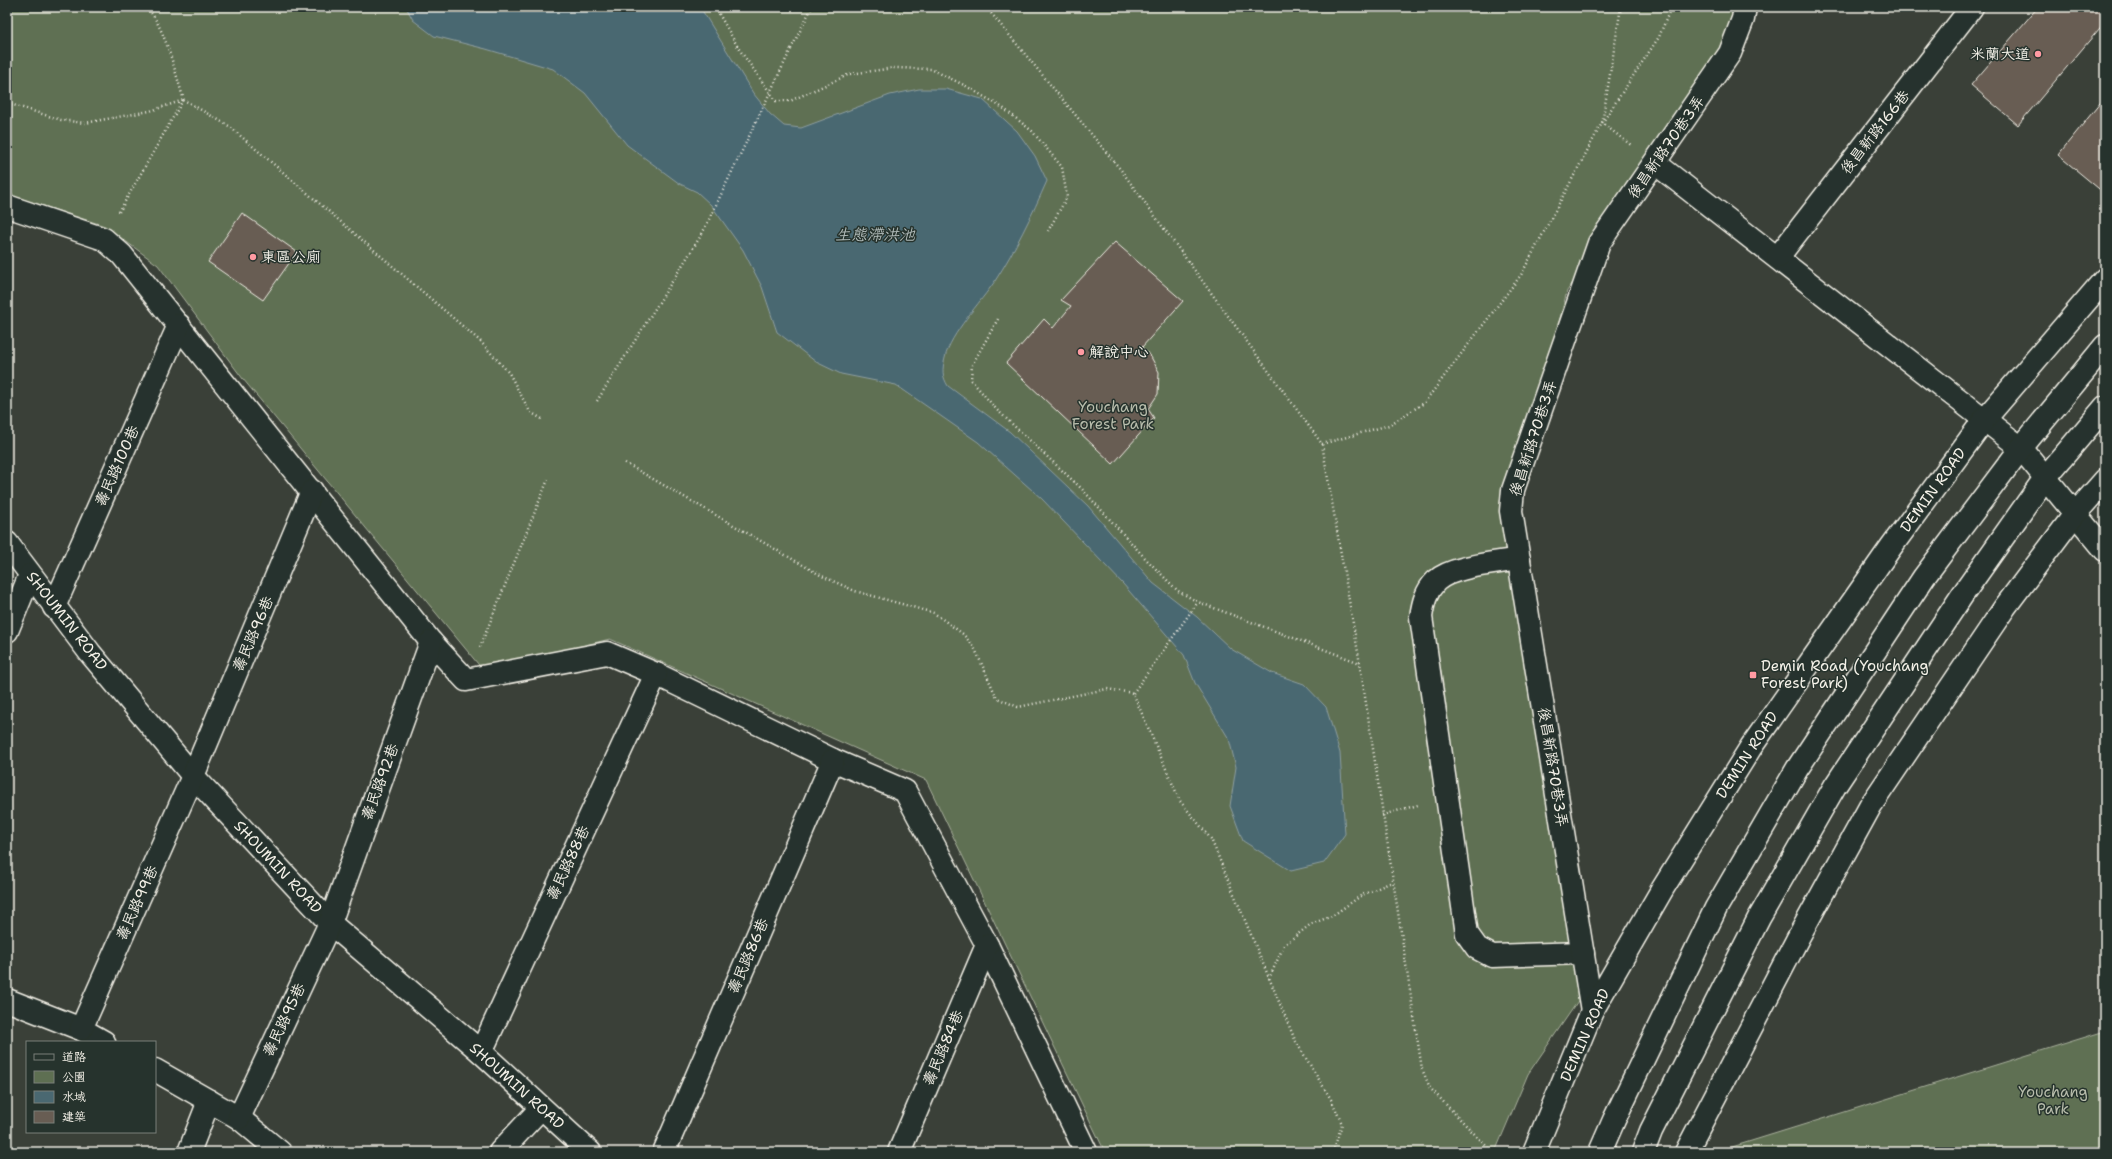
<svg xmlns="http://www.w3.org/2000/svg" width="2112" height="1159" viewBox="0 0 2112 1159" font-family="'Shantell Sans','LXGW WenKai TC',sans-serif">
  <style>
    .green { fill: #5e6f52; stroke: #a9b09d }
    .water { fill: #4a6871; stroke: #8e9fa1 }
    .building { fill: #685d53; stroke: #f4f1e8 }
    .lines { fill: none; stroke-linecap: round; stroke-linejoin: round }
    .minor-casing { stroke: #f4f1e8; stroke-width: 25 }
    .path { stroke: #f4f1e8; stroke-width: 2.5; stroke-dasharray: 1 3; stroke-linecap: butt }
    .minor { stroke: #26332d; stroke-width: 22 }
    .path-bridge { stroke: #f4f1e8; stroke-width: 2.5; stroke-dasharray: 1 3; stroke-linecap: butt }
    .poi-dot { fill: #ff9aa2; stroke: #26332d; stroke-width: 1.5 }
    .labels { text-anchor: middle; stroke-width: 3; stroke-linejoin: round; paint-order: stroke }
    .poi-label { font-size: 15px; fill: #f4f1e8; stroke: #26332d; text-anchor: start }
    .street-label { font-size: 15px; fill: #f4f1e8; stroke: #26332d }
    .park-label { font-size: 15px; fill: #b8bdac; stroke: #26332d }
    .water-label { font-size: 16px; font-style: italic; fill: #b0bab8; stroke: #26332d }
  </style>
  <rect width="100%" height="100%" fill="#3a4038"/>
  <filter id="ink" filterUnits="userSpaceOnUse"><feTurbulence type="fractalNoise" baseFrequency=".025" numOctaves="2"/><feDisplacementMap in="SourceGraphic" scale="8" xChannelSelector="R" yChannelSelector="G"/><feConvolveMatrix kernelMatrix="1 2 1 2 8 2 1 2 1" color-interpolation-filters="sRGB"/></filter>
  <g filter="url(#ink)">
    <g class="green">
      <polygon points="7,7 1743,7 1733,51 1567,291 1510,514 1593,979 1528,1074 1495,1152 1105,1152 926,780 610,639 483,670 243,379 158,265 105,226 7,194"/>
      <polygon points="2105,1031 2105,1151 2102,1152 1716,1152"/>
    </g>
    <path class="water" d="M406,7H700L753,93L770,114L784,126L801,128L890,95L919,89H946L982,99L1017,131L1035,156L1047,181C1032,215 1015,250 995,281C981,302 950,334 945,358C942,370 942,376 948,386L1010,432L1088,506L1153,583L1197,617L1231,649L1272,673L1304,684L1326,707L1340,753L1345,834L1324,863L1291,871L1243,841L1230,806L1236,767L1229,739L1195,683L1184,655L1123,584L1042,499L978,442L896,385L841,374L816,362L777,332L762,287L743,250L711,205L697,192L680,184L627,145L585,93L553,69L486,49L434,36L413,20Z"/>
    <g class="building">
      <polygon points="2038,7 2105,7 2105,22 2018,125 1971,85"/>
      <polygon points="2105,97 2105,192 2104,193 2058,155"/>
      <polygon points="242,213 297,252 263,300 208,262"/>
      <polygon points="1115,242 1183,301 1142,347 1151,357 1159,372 1158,394 1148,409 1154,418 1113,464 1006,363 1044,319 1053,328 1071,306 1061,300"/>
    </g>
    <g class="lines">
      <g class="minor-casing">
        <g id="minor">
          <polyline points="1655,163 2021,448 2105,550"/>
          <polyline points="7,206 104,239 122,255 431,642 466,680 607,653 656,674 833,760 905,791 987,945 1086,1152"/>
          <polyline points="1778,257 1972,7"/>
          <polyline points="7,543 90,653 193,776 330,923 481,1052 590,1152"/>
          <path d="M1519,559C1498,563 1452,566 1436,581C1426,591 1423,603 1421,617L1467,934L1477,948L1492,956L1583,953"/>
          <polyline points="54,607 179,325"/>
          <polyline points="7,631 30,575"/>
          <polyline points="7,1000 81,1029 104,1042"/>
          <polyline points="1592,1011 1511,511 1513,490 1599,243 1730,53 1743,19 1745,7"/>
          <polyline points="81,1029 193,776 312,491"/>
          <polyline points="481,1052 656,674"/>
          <polyline points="155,1070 239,1118 280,1152"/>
          <polyline points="239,1118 330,923 431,642"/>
          <polyline points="189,1152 209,1101"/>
          <polyline points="500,1152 541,1108"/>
          <polyline points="664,1152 833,760"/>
          <polyline points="899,1152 987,945"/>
          <polyline points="1534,1152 1592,1011 1663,888 1751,747 1891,547 1984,420 2105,279"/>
          <polyline points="1600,1152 1614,1120 1716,908 1797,769 1924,577 2021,448 2105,346"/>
          <polyline points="1643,1152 1651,1131 1759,918 1835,786 1963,594 2045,478 2105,407"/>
          <polyline points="1686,1152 1799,936 1871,805 2005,607 2075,514 2105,480"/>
        </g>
      </g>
      <g class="path">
        <path d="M146,7C164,23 176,76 184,100L229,126L480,341L509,373L530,412L544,420"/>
        <polyline points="715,7 739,49 776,101 790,101 850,74 894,68 931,69 966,86 1003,108 1032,131 1062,167 1067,197 1048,231"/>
        <polyline points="986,7 1121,170 1322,444 1360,664 1422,1069 1430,1088 1492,1152"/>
        <polyline points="1621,7 1602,123 1631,145"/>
        <polyline points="791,49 812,7"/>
        <polyline points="7,103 61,120 85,123 150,111 184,100"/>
        <polyline points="119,212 183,100"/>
        <polyline points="998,319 972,365 971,380 997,410 1082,489 1146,559 1178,591 1198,602 1360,663"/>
        <polyline points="597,401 702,234"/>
        <polyline points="1322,444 1389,425 1424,403 1521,275 1602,123 1659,37 1671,7"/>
        <polyline points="625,463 822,576 855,591 934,613 963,634 974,647 997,698 1018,707 1107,689 1133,693 1180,801 1211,839 1295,1040 1332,1101 1342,1124 1333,1152"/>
        <polyline points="480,647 549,477"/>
        <polyline points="1133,693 1198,602"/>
        <polyline points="1382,815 1418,805"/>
        <polyline points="1269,979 1284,945 1311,924 1332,916 1362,895 1392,882"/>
        <polyline points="2102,1152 2105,1151"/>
      </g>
      <use href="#minor" class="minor"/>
      <polyline class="path-bridge" points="702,234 791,49"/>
    </g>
  </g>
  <g class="poi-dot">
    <circle cx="2038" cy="54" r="4"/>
    <circle cx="253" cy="257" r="4"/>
    <circle cx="1081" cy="352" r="4"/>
    <rect x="1749" y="671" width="8" height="8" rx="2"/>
  </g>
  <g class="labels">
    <g class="poi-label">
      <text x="2030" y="59" text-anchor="end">米蘭大道</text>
      <text x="261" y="262">東區公廁</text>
      <text x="1089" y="357">解說中心</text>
      <text x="1761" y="671">Demin Road (Youchang<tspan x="1761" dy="17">Forest Park)</tspan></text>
    </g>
    <g class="street-label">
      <text transform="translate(1875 132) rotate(-52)" y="5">後昌新路166巷</text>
      <text transform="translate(1666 147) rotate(-55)" y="5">後昌新路70巷3弄</text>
      <text transform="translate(1533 438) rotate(-72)" y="5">後昌新路70巷3弄</text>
      <text transform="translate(117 466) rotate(-66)" y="5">壽民路100巷</text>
      <text transform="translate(1933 490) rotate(-54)" y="5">DEMIN ROAD</text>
      <text transform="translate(67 621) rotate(52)" y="5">SHOUMIN ROAD</text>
      <text transform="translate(253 634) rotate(-67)" y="5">壽民路96巷</text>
      <text transform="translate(1747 755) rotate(-57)" y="5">DEMIN ROAD</text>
      <text transform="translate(1553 767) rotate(81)" y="5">後昌新路70巷3弄</text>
      <text transform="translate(380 782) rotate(-70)" y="5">壽民路92巷</text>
      <text transform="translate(568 863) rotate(-65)" y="5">壽民路88巷</text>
      <text transform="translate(278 867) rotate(47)" y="5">SHOUMIN ROAD</text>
      <text transform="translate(137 903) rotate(-66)" y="5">壽民路99巷</text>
      <text transform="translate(748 956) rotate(-67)" y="5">壽民路86巷</text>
      <text transform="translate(284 1020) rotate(-65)" y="5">壽民路95巷</text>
      <text transform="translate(1585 1035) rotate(-66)" y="5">DEMIN ROAD</text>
      <text transform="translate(943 1048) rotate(-67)" y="5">壽民路84巷</text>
      <text transform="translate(517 1086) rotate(42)" y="5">SHOUMIN ROAD</text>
    </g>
    <g class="park-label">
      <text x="1113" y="412">Youchang<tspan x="1113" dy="17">Forest Park</tspan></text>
      <text x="2053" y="1097">Youchang<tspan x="2053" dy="17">Park</tspan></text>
    </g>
    <g class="water-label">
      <text x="875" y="240">生態滯洪池</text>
    </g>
  </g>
  <rect width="2112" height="1159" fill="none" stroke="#26332d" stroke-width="24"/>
  <rect x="12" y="12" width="2088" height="1135" fill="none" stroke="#f4f1e8" stroke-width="1.5" filter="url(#ink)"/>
  <rect x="26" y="1041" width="130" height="92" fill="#26332d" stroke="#787f78"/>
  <rect x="34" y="1054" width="20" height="6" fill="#26332d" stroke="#787f78"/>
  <text x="62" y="1061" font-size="12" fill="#f4f1e8">道路</text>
  <rect x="34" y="1071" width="20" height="12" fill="#5e6f52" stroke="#787f78"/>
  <text x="62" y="1081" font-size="12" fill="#f4f1e8">公園</text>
  <rect x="34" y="1091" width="20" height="12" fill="#4a6871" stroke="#787f78"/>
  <text x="62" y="1101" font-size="12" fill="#f4f1e8">水域</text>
  <rect x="34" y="1111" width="20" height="12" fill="#685d53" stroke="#787f78"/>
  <text x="62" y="1121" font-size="12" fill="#f4f1e8">建築</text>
</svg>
